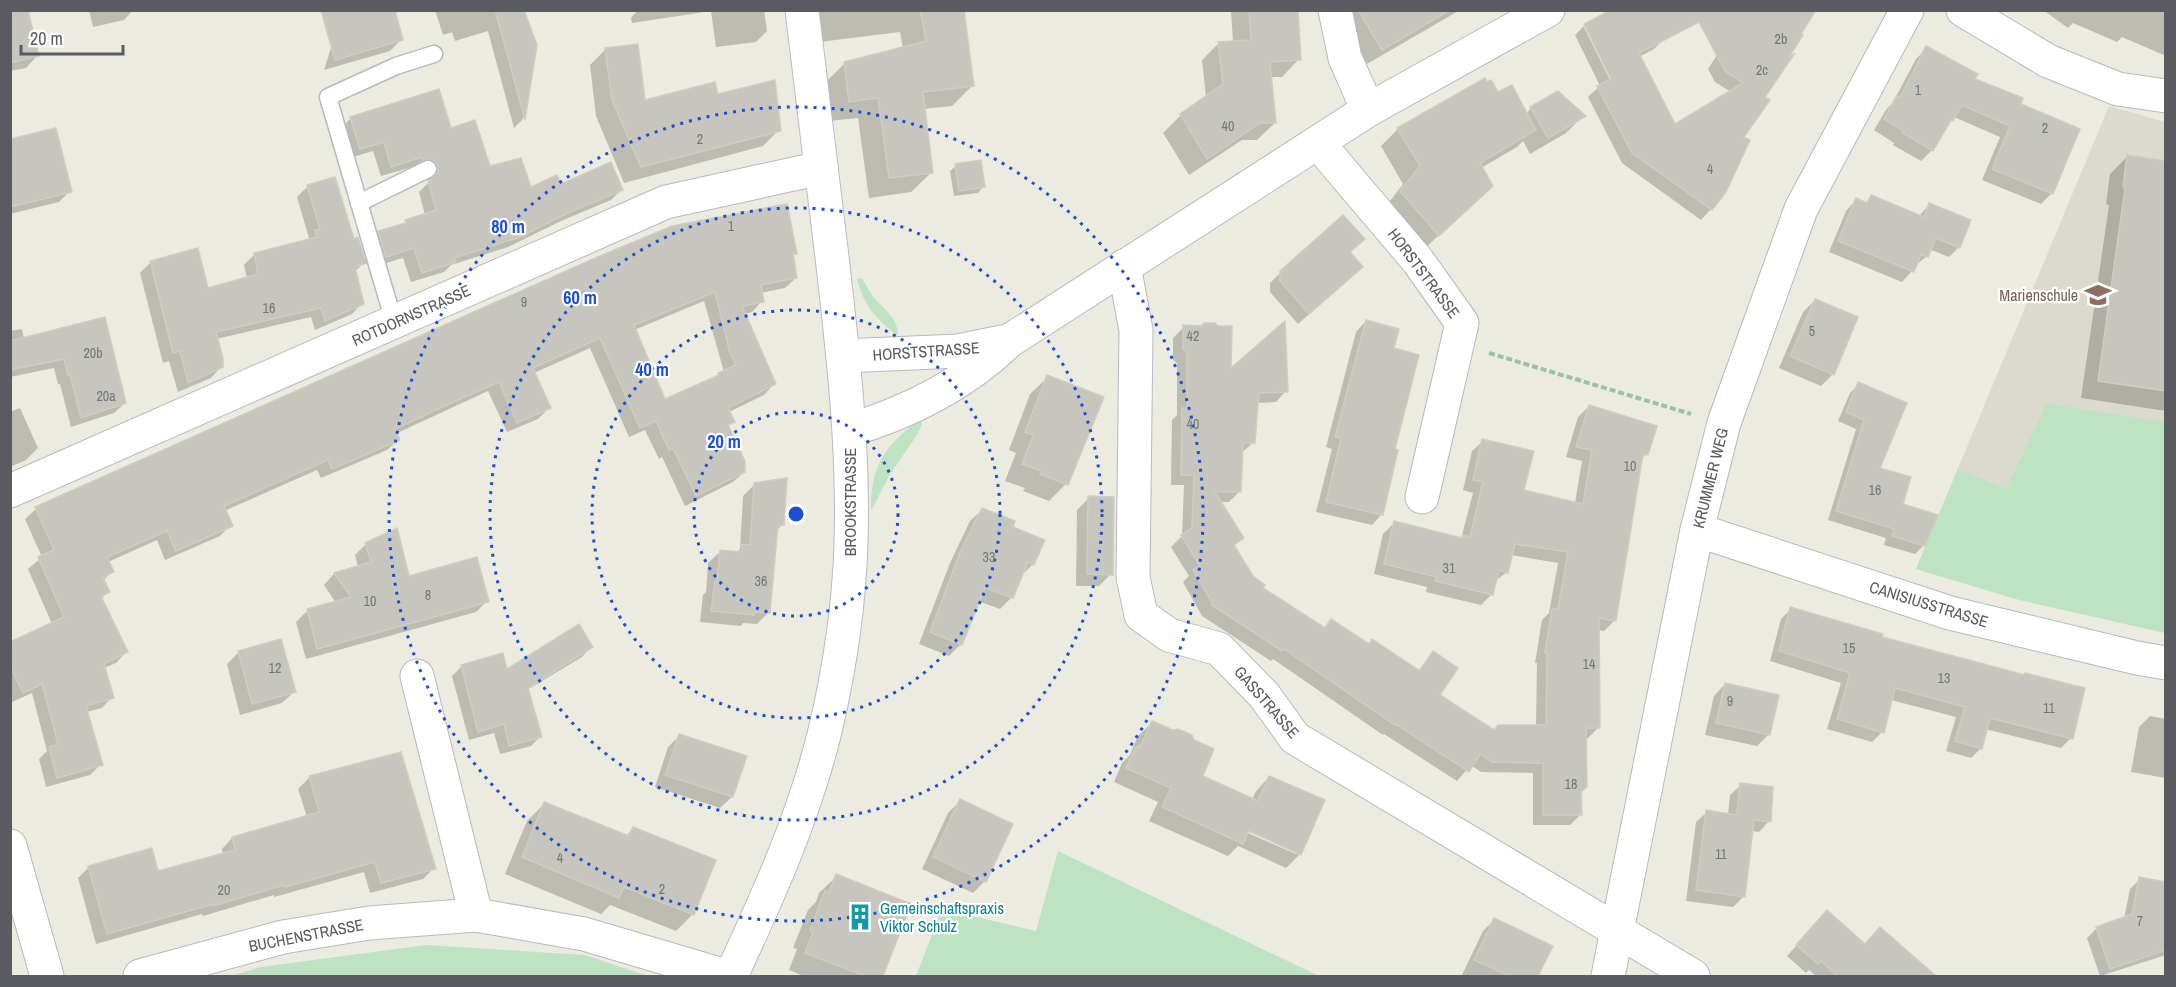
<svg xmlns="http://www.w3.org/2000/svg" width="2176" height="987" viewBox="0 0 2176 987" font-family="'Archivo Narrow',sans-serif">
  <style>
    .education { fill: #dbdacf }
    .green { fill: #bde3c2 }
    .shadow { fill: #0003; fill-rule: evenodd }
    .building { fill: #c6c5be; stroke: #d0cdbf; stroke-width: 1.5; fill-rule: evenodd }
    .lines { fill: none; stroke-linecap: round; stroke-linejoin: round }
    .lane-casing { stroke: #b8b9bf; stroke-width: 19 }
    .street-casing { stroke: #b8b9bf; stroke-width: 35 }
    .secondary-casing { stroke: #b9bbc2; stroke-width: 35 }
    .path { stroke: #97c3a9; stroke-width: 4; stroke-dasharray: 6 3; stroke-linecap: butt }
    .lane { stroke: #fff; stroke-width: 16 }
    .street { stroke: #fff; stroke-width: 33 }
    .secondary { stroke: #fff; stroke-width: 33 }
    .ring { fill: none; stroke: #1d4ed8; stroke-width: 3; stroke-dasharray: 3 6 }
    .labels { text-anchor: middle; stroke-width: 4.5; stroke-linejoin: round; paint-order: stroke }
    .number-label { font-size: 14px; fill: #747678 }
    .street-label { font-size: 16px; fill: #595b61; stroke: #fff }
    .education-label { font-size: 16px; fill: #785e54; stroke: #fff; text-anchor: end }
    .culture-label { font-size: 16px; fill: #0d838f; stroke: #fff; text-anchor: start }
    .centre { fill: #1d4ed8; stroke: #fff; stroke-width: 3 }
    .ring-label { font-size: 18px; text-anchor: middle; font-weight: bold; fill: #1d4ed8; stroke: #fff; stroke-width: 4.5; stroke-linejoin: round; paint-order: stroke }
  </style>
  <rect width="100%" height="100%" fill="#ecebe0"/>
  <polygon class="education" points="2109,106 2165,122 2165,633 2016,599 1916,569"/>
  <g class="green">
    <path d="M862,278C866,285 870,292 875,299C886,311 897,317 898,335C878,323 862,302 857,279Z"/>
    <polygon points="2047,404 2165,422 2165,633 2016,599 1916,569 1958,469 2006,489"/>
    <path d="M921,419L922,424L918,433L889,476L871,511C870,466 885,445 921,419Z"/>
    <polygon points="1058,851 1319,976 916,976 942,909 1036,931"/>
    <polygon points="426,945 585,955 648,976 230,976 261,967"/>
  </g>
  <g class="shadow">
    <polygon points="10,10 37,56 26,68 10,71"/>
    <polygon points="89,10 133,10 124,20 93,27"/>
    <polygon points="435,10 522,10 535,45 523,119 514,128 488,31 455,41 452,32 443,35"/>
    <polygon points="638,10 764,10 767,31 756,42 716,47 711,11 632,23 631,18"/>
    <polygon points="815,10 963,10 973,85 952,106 923,109 932,172 911,192 869,198 858,118 829,121 824,84 845,63 903,48 900,32 819,42"/>
    <polygon points="1231,10 1297,10 1299,59 1282,77 1270,77 1275,123 1257,140 1242,140 1189,175 1163,133 1181,115 1206,98 1202,60 1219,43 1233,42"/>
    <polygon points="1335,10 1460,10 1367,64"/>
    <path d="M1746,10H1816L1763,97L1742,138L1711,209L1701,220L1622,163L1588,97L1600,86L1575,35L1585,25L1664,39L1654,49L1639,57L1674,126L1731,92L1715,82L1708,69ZM1584,27H1587L1616,85L1613,86Z"/>
    <polygon points="2043,10 2166,10 2166,56 2122,37 2117,42 2073,23 2068,28"/>
    <polygon points="342,13 401,40 390,51 324,70"/>
    <polygon points="1927,48 1973,80 2019,105 2052,193 2041,204 1982,180 2000,137 1954,117 1945,127 1932,150 1921,161 1893,145 1894,143 1874,130 1886,110 1893,102 1916,59"/>
    <polygon points="606,49 643,102 717,96 779,130 763,146 624,183 596,116 590,65"/>
    <polygon points="1531,108 1583,116 1566,133 1530,154 1523,141 1517,147 1481,168 1473,203 1421,252 1384,209 1403,184 1381,146 1398,129 1526,114"/>
    <polygon points="351,118 450,130 489,168 530,189 560,186 621,190 611,200 561,221 508,247 451,265 444,272 411,282 403,258 376,266 369,243 379,233 425,215 419,192 428,183 428,176 413,170 412,167 381,176 373,151 350,158 341,128"/>
    <polygon points="10,140 70,191 59,202 10,214"/>
    <polygon points="2128,156 2166,162 2166,411 2081,398 2109,205 2106,204 2110,174"/>
    <polygon points="956,166 983,187 978,193 954,196 950,171"/>
    <polygon points="334,179 353,241 364,263 354,272 362,303 352,314 315,330 311,317 216,339 221,367 211,378 178,392 169,361 163,363 140,273 151,262 207,289 247,278 244,265 254,255 306,241 309,238 297,197 307,187"/>
    <polygon points="1871,197 1919,216 1930,204 1959,247 1949,257 1929,249 1927,256 1915,266 1912,271 1902,282 1829,252 1846,211 1856,200 1864,204"/>
    <path d="M795,253L792,257L796,278L785,288L761,293L762,301L752,312L744,314L774,384L764,395L729,412L733,421L727,427L744,472L733,482L685,506L662,457L659,459L645,430L629,437L590,348L534,373L549,408L538,419L507,432L488,391L395,434L398,440L387,450L321,478L317,470L224,511L231,525L220,536L165,560L157,540L108,562L112,571L103,581L108,592L101,599L126,652L116,663L104,668L112,697L102,708L86,712L101,764L90,775L46,787L39,759L47,751L32,693L12,702L10,699V644L52,624L28,569L42,557L25,519L36,509L593,260ZM704,301L724,372L714,379L664,401L634,330Z"/>
    <polygon points="1348,253 1351,277 1298,324 1270,292 1270,283 1281,272"/>
    <polygon points="1815,300 1833,374 1821,386 1779,368 1803,312"/>
    <polygon points="104,319 125,403 114,413 71,427 60,384 58,384 54,368 10,377 10,331 22,329 24,339"/>
    <polygon points="1366,321 1393,349 1393,450 1382,514 1372,525 1316,512 1332,449 1326,447 1356,332"/>
    <polygon points="1184,327 1229,372 1286,391 1276,402 1257,403 1254,442 1241,453 1240,491 1229,502 1220,502 1242,538 1233,547 1261,588 1323,629 1331,621 1369,645 1418,671 1433,653 1438,696 1493,731 1536,726 1537,663 1535,663 1542,620 1549,613 1558,563 1511,555 1507,572 1494,582 1492,594 1481,605 1426,592 1427,587 1374,574 1383,534 1394,523 1461,539 1473,493 1463,490 1472,451 1483,441 1522,492 1575,503 1582,461 1566,457 1578,417 1589,406 1646,454 1641,460 1615,620 1604,631 1598,630 1598,728 1587,739 1585,739 1580,792 1581,814 1570,825 1533,825 1533,773 1481,772 1471,765 1457,781 1384,734 1383,735 1273,659 1271,661 1202,616 1183,582 1189,576 1171,547 1182,536 1184,485 1171,485 1172,420 1177,415 1177,363 1173,360 1173,338"/>
    <polygon points="1048,377 1066,484 1049,501 1023,491 1025,488 1005,481 1016,453 1009,450 1030,394"/>
    <polygon points="1859,384 1878,469 1924,545 1915,554 1884,545 1886,538 1828,520 1856,429 1838,421 1850,393"/>
    <polygon points="20,408 38,448 26,460 10,467 10,412"/>
    <polygon points="755,484 782,525 776,531 769,612 757,624 743,623 741,626 700,622 703,595 706,592 708,563 720,552 736,553 740,549 743,496"/>
    <polygon points="1089,498 1111,574 1099,586 1076,586 1077,510"/>
    <polygon points="982,510 1011,528 1033,564 1021,576 1012,597 1000,609 978,601 961,644 949,656 919,644 950,563 970,521"/>
    <polygon points="366,544 408,577 487,601 476,612 306,659 296,622 307,611 336,603 324,585 334,574 358,567 355,555"/>
    <polygon points="1791,609 2071,738 2061,748 1985,729 1981,748 1971,758 1946,751 1956,717 1891,700 1882,732 1872,742 1827,729 1841,683 1770,661 1781,619"/>
    <polygon points="591,647 582,657 527,690 540,737 531,746 500,754 494,733 469,740 452,676 462,666 506,671"/>
    <polygon points="239,652 294,692 282,703 240,715 227,664"/>
    <polygon points="1725,684 1769,734 1757,746 1705,735 1714,696"/>
    <polygon points="2150,716 2166,719 2166,778 2131,772 2139,727"/>
    <path d="M1152,723L1173,732L1201,777L1252,800L1256,791L1269,777L1300,854L1286,868L1238,846L1228,856L1149,821L1158,802L1114,782L1122,763L1130,755L1138,736ZM1242,827L1296,851V854L1241,830Z"/>
    <polygon points="679,736 732,797 720,808 655,787 668,747"/>
    <polygon points="400,753 434,868 423,879 370,893 364,872 274,897 274,895 203,916 202,914 96,944 78,878 89,867 157,873 223,855 222,849 232,838 307,817 298,789 309,778"/>
    <polygon points="1741,785 1769,821 1759,832 1752,831 1744,896 1733,907 1686,901 1696,822 1707,812 1728,815 1730,795"/>
    <polygon points="960,801 985,881 973,893 922,869 948,813"/>
    <polygon points="544,804 625,837 633,829 693,914 676,931 610,905 601,914 505,874 527,821"/>
    <polygon points="837,876 909,905 882,976 804,976 789,970 797,949 793,948 808,910 816,902 819,893"/>
    <polygon points="2140,879 2166,884 2166,955 2100,976 2087,938 2097,928 2124,919 2130,889"/>
    <polygon points="1495,919 1551,946 1536,976 1466,976 1462,975 1483,931"/>
    <polygon points="1817,923 1864,946 1880,929 1934,976 1816,976 1809,970 1806,973 1787,956"/>
  </g>
  <g class="building">
    <polygon points="10,10 28,10 39,56 10,63"/>
    <polygon points="321,10 395,10 403,40 335,60"/>
    <polygon points="495,10 524,10 537,45 525,120"/>
    <polygon points="920,10 964,10 974,86 923,92 933,173 889,178 878,98 849,102 844,62 926,41"/>
    <polygon points="1249,10 1298,10 1301,60 1270,62 1276,123 1260,123 1207,159 1180,114 1223,84 1218,42 1251,40"/>
    <polygon points="1358,10 1450,10 1382,50"/>
    <path d="M1611,10H1816L1801,34L1803,35L1789,57L1795,53L1765,97L1770,100L1744,137L1750,140L1726,192L1712,210L1632,153L1597,86L1611,79L1584,24ZM1699,22L1725,71L1743,83L1675,124L1639,53Z"/>
    <polygon points="638,44 645,100 715,82 718,94 775,80 781,131 641,167 612,100 605,48"/>
    <polygon points="1926,46 1978,74 1975,79 2023,98 2021,104 2080,129 2053,194 1992,169 2010,126 1962,105 1953,121 1951,120 1933,151 1903,133 1904,131 1884,119 1896,97 1901,96"/>
    <polygon points="1485,78 1487,82 1491,80 1498,92 1512,85 1536,130 1480,163 1493,186 1439,236 1400,191 1420,166 1397,128"/>
    <polygon points="439,89 451,128 475,120 490,166 521,158 531,187 557,175 561,184 611,162 623,190 572,211 520,237 454,258 456,262 422,273 414,248 386,257 378,231 406,223 405,220 436,210 428,181 437,174 438,165 433,160 422,160 422,157 391,167 384,142 360,149 350,117"/>
    <polygon points="1558,91 1586,116 1548,138 1530,107"/>
    <polygon points="56,128 72,192 10,207 10,139"/>
    <polygon points="2127,155 2166,161 2166,391 2098,381 2125,188 2123,186"/>
    <polygon points="981,160 985,187 959,191 955,164"/>
    <polygon points="335,177 354,239 358,237 366,263 355,267 364,304 325,321 321,308 216,332 223,358 223,367 188,383 180,351 173,353 150,261 198,248 208,288 258,274 254,253 317,237 315,230 320,229 307,185"/>
    <polygon points="1871,195 1924,217 1929,203 1971,220 1960,248 1936,238 1928,257 1921,254 1914,272 1838,241 1856,198 1867,203"/>
    <path d="M787,204L797,254H793L797,278L761,285L764,302L742,306L776,384L728,408L735,422L728,425L745,461V472L696,496L673,448L669,450L656,421L640,428L600,338L533,368L551,408L517,423L499,382L451,403L395,429L400,440L332,469L328,460L224,506L233,526L176,551L167,531L107,557L114,572L103,577L110,592L101,596L128,652L104,664L114,698L86,706L103,765L57,778L49,747L58,744L42,684L23,693L10,666V642L64,617L38,557L54,550L35,507L593,259L672,226ZM715,292L730,353L736,365L718,373L719,375L665,399L634,325Z"/>
    <polygon points="1343,215 1365,239 1350,252 1363,267 1309,314 1280,281 1280,271"/>
    <polygon points="1815,299 1858,317 1834,375 1790,356"/>
    <polygon points="105,317 126,403 81,418 70,374 68,375 64,359 10,370 10,341"/>
    <polygon points="1366,320 1399,329 1394,348 1419,355 1395,449 1398,450 1383,515 1326,502 1341,438 1335,437"/>
    <polygon points="1285,321 1288,392 1259,393 1255,443 1243,443 1241,492 1215,492 1244,538 1234,545 1253,576 1265,585 1263,588 1325,628 1331,619 1369,644 1372,639 1420,671 1433,651 1458,668 1440,695 1494,730 1498,725 1546,725 1547,653 1545,653 1552,608 1558,609 1568,552 1515,544 1508,573 1499,570 1493,595 1435,581 1437,577 1384,564 1394,521 1462,538 1463,535 1470,537 1483,482 1473,480 1482,439 1534,451 1524,490 1583,504 1592,450 1576,447 1589,405 1657,426 1648,455 1643,454 1616,621 1599,618 1600,728 1586,728 1587,787 1581,792 1582,815 1543,815 1543,763 1492,762 1480,754 1469,772 1396,724 1395,725 1284,649 1282,651 1212,605 1212,602 1193,570 1200,566 1181,535 1192,528 1194,475 1181,475 1182,408 1187,408 1187,352 1183,349 1183,325 1201,326 1204,323 1215,323 1218,326 1232,326 1231,368"/>
    <polygon points="1047,375 1104,397 1068,485 1040,474 1041,471 1022,464 1033,435 1025,432"/>
    <polygon points="1858,382 1907,403 1880,468 1911,477 1903,504 1938,515 1925,546 1892,536 1894,529 1836,511 1864,420 1846,412"/>
    <polygon points="787,478 784,525 778,525 770,613 754,612 754,615 711,611 715,581 717,582 720,550 742,552 742,544 750,545 754,483"/>
    <polygon points="1088,496 1114,497 1113,575 1087,574"/>
    <polygon points="982,508 1015,521 1013,527 1045,540 1034,565 1028,562 1013,598 985,588 962,645 930,632 961,550"/>
    <polygon points="397,528 409,576 477,557 489,602 317,649 307,609 351,597 334,573 371,562 365,543"/>
    <polygon points="1790,607 1883,634 1882,637 2025,675 2025,673 2085,688 2073,739 1990,718 1982,749 1955,741 1965,707 1895,688 1884,733 1837,719 1850,673 1779,651"/>
    <polygon points="579,624 593,647 528,688 542,737 509,746 504,724 478,732 461,665 503,653 507,669"/>
    <polygon points="281,639 296,692 252,704 238,651"/>
    <polygon points="1725,683 1779,695 1770,735 1716,723"/>
    <polygon points="1152,721 1173,730 1178,729 1192,735 1194,740 1214,749 1203,776 1258,801 1269,776 1325,800 1301,855 1249,831 1243,844 1162,807 1171,788 1126,768 1136,747 1141,745"/>
    <polygon points="679,734 747,756 733,797 665,775"/>
    <polygon points="401,752 436,869 381,883 375,862 285,887 284,885 213,906 213,904 107,934 88,866 152,848 158,871 235,850 232,837 319,812 309,776"/>
    <polygon points="1740,783 1773,787 1771,822 1754,820 1745,897 1696,890 1706,810 1737,815"/>
    <polygon points="960,799 1013,824 986,882 933,857"/>
    <polygon points="544,802 629,836 633,827 716,860 694,915 624,887 619,898 522,857"/>
    <polygon points="836,874 911,904 883,976 865,976 805,953 813,932 810,930 825,891 829,892"/>
    <polygon points="2139,877 2166,882 2166,950 2110,969 2096,927 2132,914"/>
    <polygon points="1827,910 1865,944 1880,927 1936,976 1837,976 1821,961 1818,964 1796,945"/>
    <polygon points="1494,918 1553,946 1538,976 1509,976 1474,960"/>
  </g>
  <g class="lines">
    <g class="lane-casing">
      <g id="lane">
        <polyline points="359,203 428,169"/>
        <polyline points="394,322 328,97 396,66 434,54"/>
      </g>
    </g>
    <g class="street-casing">
      <g id="street">
        <polyline points="1335,10 1345,58 1368,110"/>
        <polyline points="1963,10 2048,61 2118,89 2166,96"/>
        <polyline points="1318,143 1418,261 1462,323 1422,497"/>
        <polyline points="1124,266 1136,330 1133,577 1141,615 1169,635 1219,649 1264,695 1295,738 1693,976"/>
        <polyline points="843,356 958,351 1007,341"/>
        <path d="M850,430C909,412 964,385 1009,341L1368,110L1548,10"/>
        <polyline points="10,491 666,202 821,168"/>
        <polyline points="1697,530 1950,613 2137,658 2166,663"/>
        <polyline points="417,676 476,915"/>
        <polyline points="10,846 47,976"/>
        <polyline points="140,976 283,937 369,923 476,915 584,934 726,976"/>
        <polyline points="1608,976 1697,530 1724,423 1801,209 1907,10"/>
      </g>
    </g>
    <g class="secondary-casing">
      <path id="secondary" d="M731,976C768,896 804,817 825,731C839,672 849,605 851,544C854,448 843,353 832,257C822,175 812,93 802,10"/>
    </g>
    <polyline class="path" points="1489,353 1691,414"/>
    <use href="#lane" class="lane"/>
    <use href="#street" class="street"/>
    <use href="#secondary" class="secondary"/>
  </g>
  <g class="ring">
    <circle cx="796" cy="514" r="102"/>
    <circle cx="796" cy="514" r="204"/>
    <circle cx="796" cy="514" r="306"/>
    <circle cx="796" cy="514" r="407"/>
  </g>
  <defs>
    <g id="school-bare" transform="scale(2.07)"><path d="M0-5L7-2L0 1L-7-2ZM-4 1L0 2.5L4 1V4Q0 6-4 4Z" fill="#8d6e63" stroke="#fff" stroke-width="2.5" paint-order="stroke"/></g>
    <g id="building-bare" transform="scale(2.07)"><path d="M-4-6H4V6H1V3H-1V6H-4ZM-2.5-4.3h1.7v1.8h-1.7ZM.8-4.3h1.7v1.8H.8ZM-2.5-1h1.7V.8h-1.7ZM.8-1h1.7V.8H.8Z" fill="#0f9aa8" stroke="#fff" stroke-width="2.5" paint-order="stroke"/></g>
  </defs>
  <g fill-rule="evenodd">
    <use href="#school-bare" x="2098" y="295"/>
    <use href="#building-bare" x="860" y="917"/>
  </g>
  <g class="labels">
    <g class="number-label">
      <text x="1781" y="44">2b</text>
      <text x="1762" y="75">2c</text>
      <text x="1918" y="95">1</text>
      <text x="1228" y="131">40</text>
      <text x="2045" y="133">2</text>
      <text x="700" y="144">2</text>
      <text x="1710" y="174">4</text>
      <text x="731" y="231">1</text>
      <text x="524" y="307">9</text>
      <text x="269" y="313">16</text>
      <text x="1812" y="336">5</text>
      <text x="1193" y="341">42</text>
      <text x="93" y="358">20b</text>
      <text x="106" y="401">20a</text>
      <text x="1193" y="429">40</text>
      <text x="1630" y="471">10</text>
      <text x="1875" y="495">16</text>
      <text x="989" y="562">33</text>
      <text x="1449" y="573">31</text>
      <text x="761" y="586">36</text>
      <text x="428" y="600">8</text>
      <text x="370" y="606">10</text>
      <text x="1849" y="653">15</text>
      <text x="1589" y="669">14</text>
      <text x="275" y="673">12</text>
      <text x="1944" y="683">13</text>
      <text x="1730" y="706">9</text>
      <text x="2049" y="713">11</text>
      <text x="1571" y="789">18</text>
      <text x="1721" y="859">11</text>
      <text x="560" y="863">4</text>
      <text x="662" y="894">2</text>
      <text x="224" y="895">20</text>
      <text x="2140" y="926">7</text>
    </g>
    <g class="street-label">
      <text transform="translate(1424 273) rotate(53)" y="6">HORSTSTRASSE</text>
      <text transform="translate(411 315) rotate(-24)" y="6">ROTDORNSTRASSE</text>
      <text transform="translate(926 351) rotate(-4)" y="6">HORSTSTRASSE</text>
      <text transform="translate(1710 478) rotate(-76)" y="6">KRUMMER WEG</text>
      <text transform="translate(850 502) rotate(-90)" y="6">BROOKSTRASSE</text>
      <text transform="translate(1929 604) rotate(17)" y="6">CANISIUSSTRASSE</text>
      <text transform="translate(1267 702) rotate(49)" y="6">GASSTRASSE</text>
      <text transform="translate(306 935) rotate(-11)" y="6">BUCHENSTRASSE</text>
    </g>
    <g class="education-label">
      <text x="2078" y="301">Marienschule</text>
    </g>
    <g class="culture-label">
      <text x="880" y="914">Gemeinschaftspraxis<tspan x="880" dy="18">Viktor Schulz</tspan></text>
    </g>
  </g>
  <circle cx="796" cy="514" r="9" class="centre"/>
  <g class="ring-label">
    <text x="508" y="233">80 m</text>
    <text x="580" y="304">60 m</text>
    <text x="652" y="376">40 m</text>
    <text x="724" y="448">20 m</text>
  </g>
  <rect width="2176" height="987" fill="none" stroke="#595b61" stroke-width="24"/>
  <path d="M21 45v9h102v-9" fill="none" stroke="#595b61" stroke-width="3"/>
  <text x="30" y="45" font-size="18" fill="#595b61" stroke="#ffffff" stroke-width="4.5" paint-order="stroke">20 m</text>
</svg>
